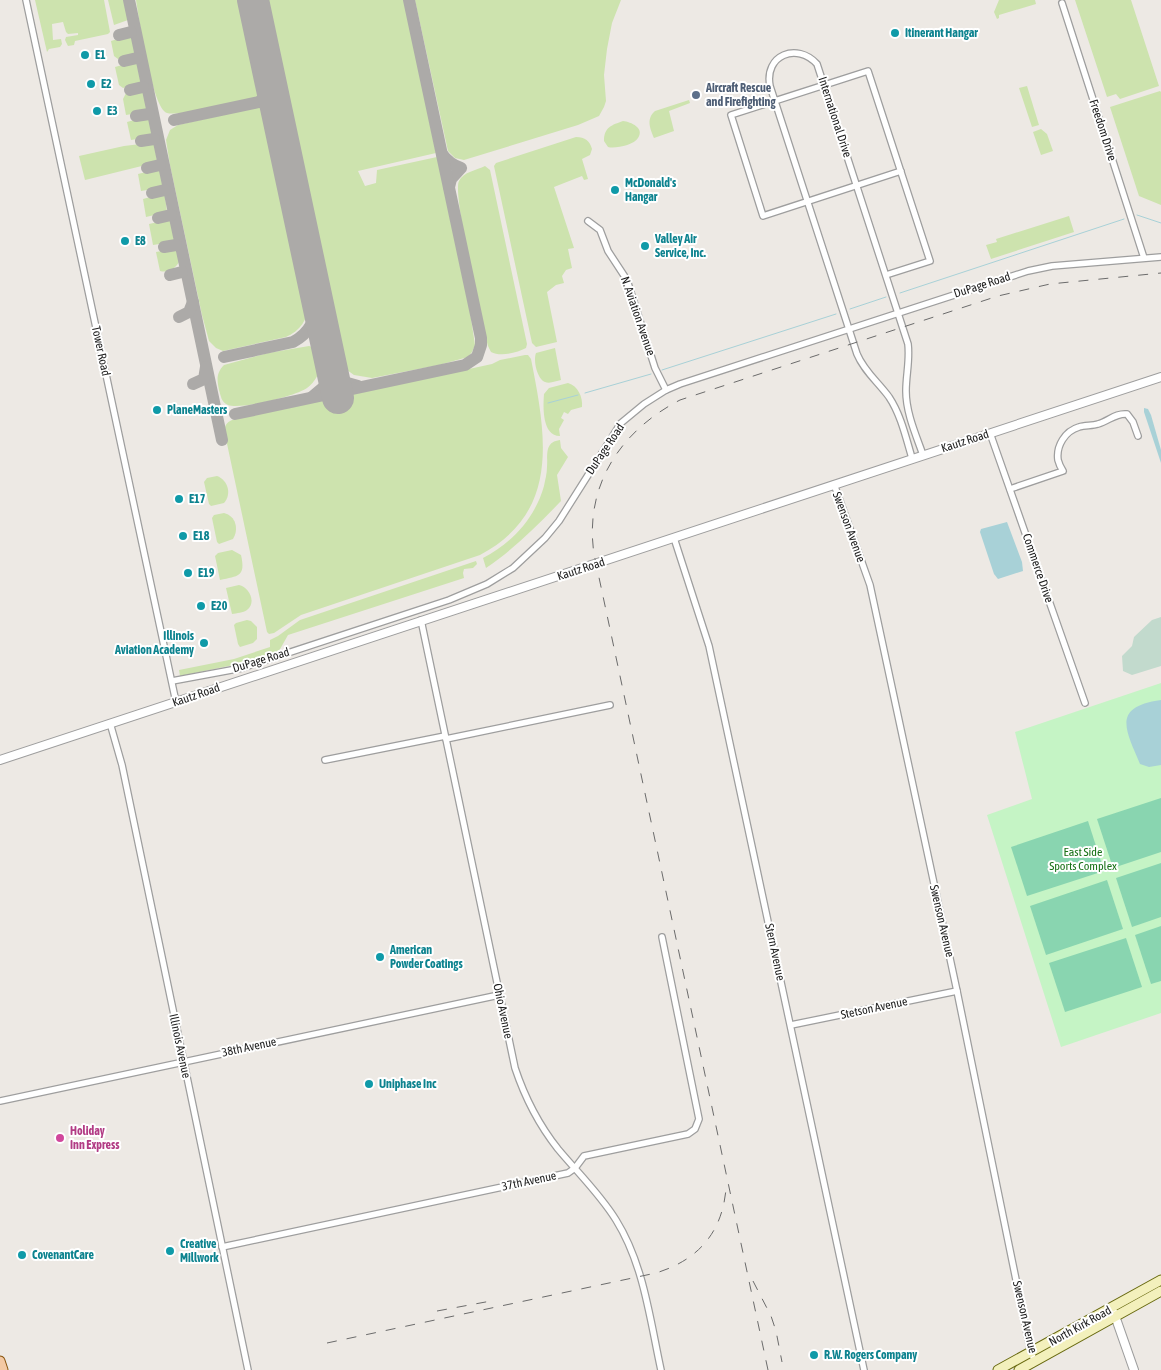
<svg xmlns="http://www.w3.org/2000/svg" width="1161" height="1370" viewBox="0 0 1161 1370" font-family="'Asap Condensed',sans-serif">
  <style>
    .grass { fill: #cde3ae }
    .wetland { fill: #c2dacd }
    .park { fill: #c5f4c5 }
    .pitch { fill: #89d5b0 }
    .water { fill: #a8d1d7 }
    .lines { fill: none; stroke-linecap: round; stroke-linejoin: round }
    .stream { stroke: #a8d1d7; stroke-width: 1 }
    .taxiway { stroke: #acaaa8; stroke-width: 12 }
    .runway { stroke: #acaaa8; stroke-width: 32 }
    .minor-casing { stroke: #9e9e9e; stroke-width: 8 }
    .tertiary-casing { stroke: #9e9e9e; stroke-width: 10 }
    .secondary-casing { stroke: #68690f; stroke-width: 11 }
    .primary-casing { stroke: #88540e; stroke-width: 11 }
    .minor { stroke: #fff; stroke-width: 5.5 }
    .tertiary { stroke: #fff; stroke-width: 8 }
    .secondary { stroke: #f3f0bc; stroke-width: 9 }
    .primary { stroke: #f3c9a4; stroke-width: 9 }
    .rail { stroke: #6b6b6b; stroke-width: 1; stroke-dasharray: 10 10; stroke-linecap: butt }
    .culture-dot { fill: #0f9aa8; stroke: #fff; stroke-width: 2 }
    .service-dot { fill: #5c6f8a; stroke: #fff; stroke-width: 2 }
    .hotel-dot { fill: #d1479c; stroke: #fff; stroke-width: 2 }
    .labels { text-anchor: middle; stroke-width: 4; stroke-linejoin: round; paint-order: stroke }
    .culture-label { font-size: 12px; font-weight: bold; fill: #0d838f; stroke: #fff; text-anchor: start }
    .service-label { font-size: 12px; font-weight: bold; fill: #4e5e75; stroke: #fff; text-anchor: start }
    .street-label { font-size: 12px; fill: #1d1d1d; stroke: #fff }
    .park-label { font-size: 12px; fill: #177116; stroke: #fff }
    .hotel-label { font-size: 12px; font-weight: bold; fill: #b23c85; stroke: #fff; text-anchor: start }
  </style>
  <rect width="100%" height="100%" fill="#ede9e4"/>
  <g class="grass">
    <polygon points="35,0 104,0 110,32 108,34 75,41 74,45 68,46 65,40 66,37 78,35 78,33 68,34 66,32 63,22 52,24 53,40 61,39 62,44 60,47 49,49 47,52"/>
    <polygon points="108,0 124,0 128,20 114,25"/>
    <path d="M136,0H245L264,88C259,103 237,102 224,105C213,107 176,116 167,113C152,108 139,18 136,0Z"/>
    <polygon points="261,0 404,0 436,153 358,171 365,186 376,183 377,170 437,157 470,312 475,345 472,352 468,357 439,365 372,378 354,375 347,370 337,357"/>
    <polygon points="415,0 621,0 612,23 607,49 604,75 606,101 604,107 599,116 578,125 464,160 455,158 448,151"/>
    <polygon points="999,0 1035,0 1036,4 999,15 999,18 997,19 994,12"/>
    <polygon points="1075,0 1131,0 1159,86 1120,99 1116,94 1107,97"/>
    <polygon points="128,36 132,38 135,53 132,56 118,59 114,56 111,41"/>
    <polygon points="133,62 137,63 141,83 123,88 119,85 115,67"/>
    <polygon points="1027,86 1039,125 1032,127 1019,88"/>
    <polygon points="139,90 143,92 147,109 144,112 126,115 123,99 126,93"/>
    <polygon points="1160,91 1161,92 1161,205 1139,196 1110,107"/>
    <path d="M689,100L690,103L669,111L674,131L654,138C650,128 646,119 655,111Z"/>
    <path d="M257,107L266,110L269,114L309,304C307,320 301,330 286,337L223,351L216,348L209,341L202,315L170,165L166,140L170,130L178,125Z"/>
    <polygon points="145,117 149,119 152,134 148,137 131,140 127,122"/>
    <path d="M623,121C631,122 645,128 638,138C634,145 615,149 608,147L604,141C604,127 612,125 623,121Z"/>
    <polygon points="1041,129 1047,134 1053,151 1041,155 1033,132"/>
    <path d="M576,137C585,137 590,141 592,149L590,155L582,159L588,179L584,180L582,176L554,187L574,248L568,249L572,268L566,270L562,276L564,283L556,285L547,292L557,342L536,347L532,343L494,166L496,163Z"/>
    <polygon points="149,143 154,143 157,160 154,163 85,180 79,156 124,146"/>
    <path d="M485,166L490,170L527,344L526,348C517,353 500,357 491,352L488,346C483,323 452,194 459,181C463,172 477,170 485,166Z"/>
    <polygon points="158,169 160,170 163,185 159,188 141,191 138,174"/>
    <polygon points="161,194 165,196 167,212 146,217 143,199"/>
    <polygon points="1069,216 1074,232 991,259 986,245 997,242 996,239"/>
    <polygon points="167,220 171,221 174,240 172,242 153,245 149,224"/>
    <path d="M174,249L177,250L179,262C175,269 168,273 160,271L156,252Z"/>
    <path d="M309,346C331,351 320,379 307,388C296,396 240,410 228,405C221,402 221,396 219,390C217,380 216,373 224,365L268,353Z"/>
    <path d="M555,348L561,380C556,381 550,384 545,382C537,379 533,360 536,353Z"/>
    <path d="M525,355H528L531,359C546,435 561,512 480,555L301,615L274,633L269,634L267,632L226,439C224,431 223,424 232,420L330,399L331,403L346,400L345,396L492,364L500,360Z"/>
    <path d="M568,383C578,386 583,397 582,407L571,410L568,414L564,412L561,418L564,420L559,429L560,436C542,436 543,407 544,394L549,388Z"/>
    <path d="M560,440L561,448L568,457L557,475L561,501C537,526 514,549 486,568L483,558C512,543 535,518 544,486C545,480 547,474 547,467C548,455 544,442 560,440Z"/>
    <path d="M217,476C228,480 232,494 224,503L211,506L209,504L204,482L207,478Z"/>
    <path d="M224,513C236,516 239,529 233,539L219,544L217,542L212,518L214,515Z"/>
    <path d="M232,550L241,555C246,577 238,576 220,580L215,556L218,553Z"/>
    <polygon points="476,561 477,564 473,568 464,569 463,573 464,578 288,635 279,651 243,663 180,676 179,670 234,659 270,647 270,640 278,636 300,620"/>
    <path d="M239,585C249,587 257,602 247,610C243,613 237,613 232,614L226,588Z"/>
    <polygon points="247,620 251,621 257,627 257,639 253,643 240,647 238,644 234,625 236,623"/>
  </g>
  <polygon class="wetland" points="1161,617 1161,666 1132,675 1123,671 1122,656 1132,646 1134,637 1152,620"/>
  <polygon class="park" points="1161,683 1161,1013 1061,1047 987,815 1032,799 1015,732"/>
  <g class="pitch">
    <polygon points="1161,798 1161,852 1113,868 1097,819"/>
    <polygon points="1088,821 1104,871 1027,896 1011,847"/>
    <polygon points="1161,863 1161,917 1132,927 1116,878"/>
    <polygon points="1107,880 1123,929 1046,955 1030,906"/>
    <polygon points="1161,926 1161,981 1151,984 1135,935"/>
    <polygon points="1126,938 1142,987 1065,1012 1049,963"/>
  </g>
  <g class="water">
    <polygon points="1144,408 1148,409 1151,415 1161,450 1161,463 1144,412"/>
    <polygon points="1007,522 1022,562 1023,571 998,579 994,574 980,532 981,529"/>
    <path d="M1161,700V765L1149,767L1140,764C1126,730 1111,707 1161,700Z"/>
  </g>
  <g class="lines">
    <g class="stream">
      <polyline points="1137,215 1161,223"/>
      <polyline points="900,293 1124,219"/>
      <polyline points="850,309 886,297"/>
      <polyline points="662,370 836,314"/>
      <polyline points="585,393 651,374"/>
      <polyline points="548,403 578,395"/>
    </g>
    <g class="taxiway">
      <polyline points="129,0 222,440"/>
      <polyline points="119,35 131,32"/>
      <polyline points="124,61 137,58"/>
      <path d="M271,84L268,96L259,102C269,102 273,106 278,115"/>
      <polyline points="130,90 143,87"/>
      <polyline points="136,116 149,114"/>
      <polyline points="174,120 259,102"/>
      <polyline points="141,141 154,139"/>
      <path d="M442,154C447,161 452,165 461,168L451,179L449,187"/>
      <polyline points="147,168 160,165"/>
      <polyline points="152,193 165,190"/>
      <polyline points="158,218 171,215"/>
      <polyline points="164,247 176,245"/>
      <polyline points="170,275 182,272"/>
      <polyline points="179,317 189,312 193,302"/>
      <path d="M224,357L293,342C310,333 316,319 317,300"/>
      <polyline points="193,384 204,379 206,367"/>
      <polyline points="312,397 325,386 332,370 344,382 358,386"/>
      <polyline points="235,414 465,365 477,357 481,345 481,338 409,0"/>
    </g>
    <polyline class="runway" points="253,0 338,398"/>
    <g class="minor-casing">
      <g id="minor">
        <polyline points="26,0 176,702"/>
        <polyline points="1062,3 1144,258"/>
        <polyline points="588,221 600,230 608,251 627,280 655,368 666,390"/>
        <polyline points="886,275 930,261 868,71 731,115 763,216 901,171"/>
        <polyline points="990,433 1085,703"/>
        <path d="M912,458C906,438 901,415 889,397C878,382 864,371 857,354L770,86C764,55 797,42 817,64L908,344C910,360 906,375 906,391C906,413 916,435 923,455"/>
        <polyline points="834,484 870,585 957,991 1031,1353 1035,1361"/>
        <path d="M1010,489L1063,471C1061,468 1059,464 1058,460C1056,446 1065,431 1079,427C1085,425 1092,426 1098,424C1109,421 1115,413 1127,414L1133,422L1138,436"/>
        <polyline points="674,538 709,646 864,1370"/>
        <path d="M421,620L515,1068C525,1098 539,1125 558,1149C578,1173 600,1194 616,1220C644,1265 650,1320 661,1370"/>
        <polyline points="172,681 242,668 449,600 487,584 513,568 545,538 559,521 621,423 644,404 666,390 680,384 1028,271 1052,266 1161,257"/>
        <polyline points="110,723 122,765 248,1370"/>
        <polyline points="446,739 610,705"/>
        <polyline points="325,760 445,736"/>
        <polyline points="791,1025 957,991"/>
        <polyline points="0,1101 499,995"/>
        <polyline points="222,1247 568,1173 575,1168 584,1156 688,1134 695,1129 699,1119 662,937"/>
      </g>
    </g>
    <g class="tertiary-casing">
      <g id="tertiary">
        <path d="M0,760C387,632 774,504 1161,377"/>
        <polyline points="1114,1313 1134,1370"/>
      </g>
    </g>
    <g class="secondary-casing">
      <g id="secondary">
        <polyline points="998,1370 1161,1280"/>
        <polyline points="1019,1370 1161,1291"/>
      </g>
    </g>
    <g class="primary-casing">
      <polyline id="primary" points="0,1361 3,1370"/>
    </g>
    <use href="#minor" class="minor"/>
    <use href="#tertiary" class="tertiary"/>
    <use href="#secondary" class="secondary"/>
    <use href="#primary" class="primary"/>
    <g class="rail">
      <polyline points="753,1281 771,1316 776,1331 782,1362"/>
      <polyline points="437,1311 491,1301"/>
      <path d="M327,1343L656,1273C698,1260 722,1233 726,1189"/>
      <path d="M768,1370L594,554C584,486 620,431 680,400L998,296L1050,284L1161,273"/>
    </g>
  </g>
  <g class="culture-dot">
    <circle cx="895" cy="33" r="5"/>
    <circle cx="85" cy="55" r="5"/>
    <circle cx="91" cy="84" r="5"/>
    <circle cx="97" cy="111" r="5"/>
    <circle cx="615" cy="190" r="5"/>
    <circle cx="125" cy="241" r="5"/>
    <circle cx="645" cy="246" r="5"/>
    <circle cx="157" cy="410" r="5"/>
    <circle cx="179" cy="499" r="5"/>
    <circle cx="183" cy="536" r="5"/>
    <circle cx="188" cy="573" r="5"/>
    <circle cx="201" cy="606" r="5"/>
    <circle cx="204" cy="643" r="5"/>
    <circle cx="380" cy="957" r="5"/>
    <circle cx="369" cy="1084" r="5"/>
    <circle cx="170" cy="1251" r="5"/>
    <circle cx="22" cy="1255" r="5"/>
    <circle cx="814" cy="1355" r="5"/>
  </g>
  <circle class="service-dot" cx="696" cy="95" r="5"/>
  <circle class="hotel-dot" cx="60" cy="1138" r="5"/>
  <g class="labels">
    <g class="culture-label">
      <text x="905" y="37">Itinerant Hangar</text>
      <text x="95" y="59">E1</text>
      <text x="101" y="88">E2</text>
      <text x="107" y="115">E3</text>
      <text x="625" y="187">McDonald's<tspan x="625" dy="14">Hangar</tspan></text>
      <text x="655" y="243">Valley Air<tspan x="655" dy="14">Service, Inc.</tspan></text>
      <text x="135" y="245">E8</text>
      <text x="167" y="414">PlaneMasters</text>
      <text x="189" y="503">E17</text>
      <text x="193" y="540">E18</text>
      <text x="198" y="577">E19</text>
      <text x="211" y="610">E20</text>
      <text x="194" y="640" text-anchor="end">Illinois<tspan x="194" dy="14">Aviation Academy</tspan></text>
      <text x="390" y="954">American<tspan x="390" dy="14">Powder Coatings</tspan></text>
      <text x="379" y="1088">Uniphase Inc</text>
      <text x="180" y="1248">Creative<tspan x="180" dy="14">Millwork</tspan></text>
      <text x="32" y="1259">CovenantCare</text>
      <text x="824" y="1359">R.W. Rogers Company</text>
    </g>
    <g class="service-label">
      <text x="706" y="92">Aircraft Rescue<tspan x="706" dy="14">and Firefighting</tspan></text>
    </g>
    <g class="street-label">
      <text transform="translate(835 117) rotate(72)" y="4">International Drive</text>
      <text transform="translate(1103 130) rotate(72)" y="4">Freedom Drive</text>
      <text transform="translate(982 285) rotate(-18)" y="4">DuPage Road</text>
      <text transform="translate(638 316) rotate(71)" y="4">N. Aviation Avenue</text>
      <text transform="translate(101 351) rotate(78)" y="4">Tower Road</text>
      <text transform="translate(965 441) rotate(-18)" y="4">Kautz Road</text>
      <text transform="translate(605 449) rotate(-56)" y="4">DuPage Road</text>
      <text transform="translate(849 527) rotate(70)" y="4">Swenson Avenue</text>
      <text transform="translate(1038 568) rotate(71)" y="4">Commerce Drive</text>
      <text transform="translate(581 569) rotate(-18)" y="4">Kautz Road</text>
      <text transform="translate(261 660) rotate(-17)" y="4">DuPage Road</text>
      <text transform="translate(196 695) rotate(-19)" y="4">Kautz Road</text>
      <text transform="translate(942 921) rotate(77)" y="4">Swenson Avenue</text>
      <text transform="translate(775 952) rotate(78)" y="4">Stern Avenue</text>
      <text transform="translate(874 1008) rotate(-12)" y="4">Stetson Avenue</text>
      <text transform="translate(503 1011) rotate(78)" y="4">Ohio Avenue</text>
      <text transform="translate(180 1046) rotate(78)" y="4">Illinois Avenue</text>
      <text transform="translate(249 1047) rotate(-12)" y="4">38th Avenue</text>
      <text transform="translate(529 1181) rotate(-12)" y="4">37th Avenue</text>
      <text transform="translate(1025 1317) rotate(77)" y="4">Swenson Avenue</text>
      <text transform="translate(1080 1326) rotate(-29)" y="4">North Kirk Road</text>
    </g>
    <g class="park-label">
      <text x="1083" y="856">East Side<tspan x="1083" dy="14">Sports Complex</tspan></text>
    </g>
    <g class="hotel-label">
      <text x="70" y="1135">Holiday<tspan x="70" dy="14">Inn Express</tspan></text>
    </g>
  </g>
</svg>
